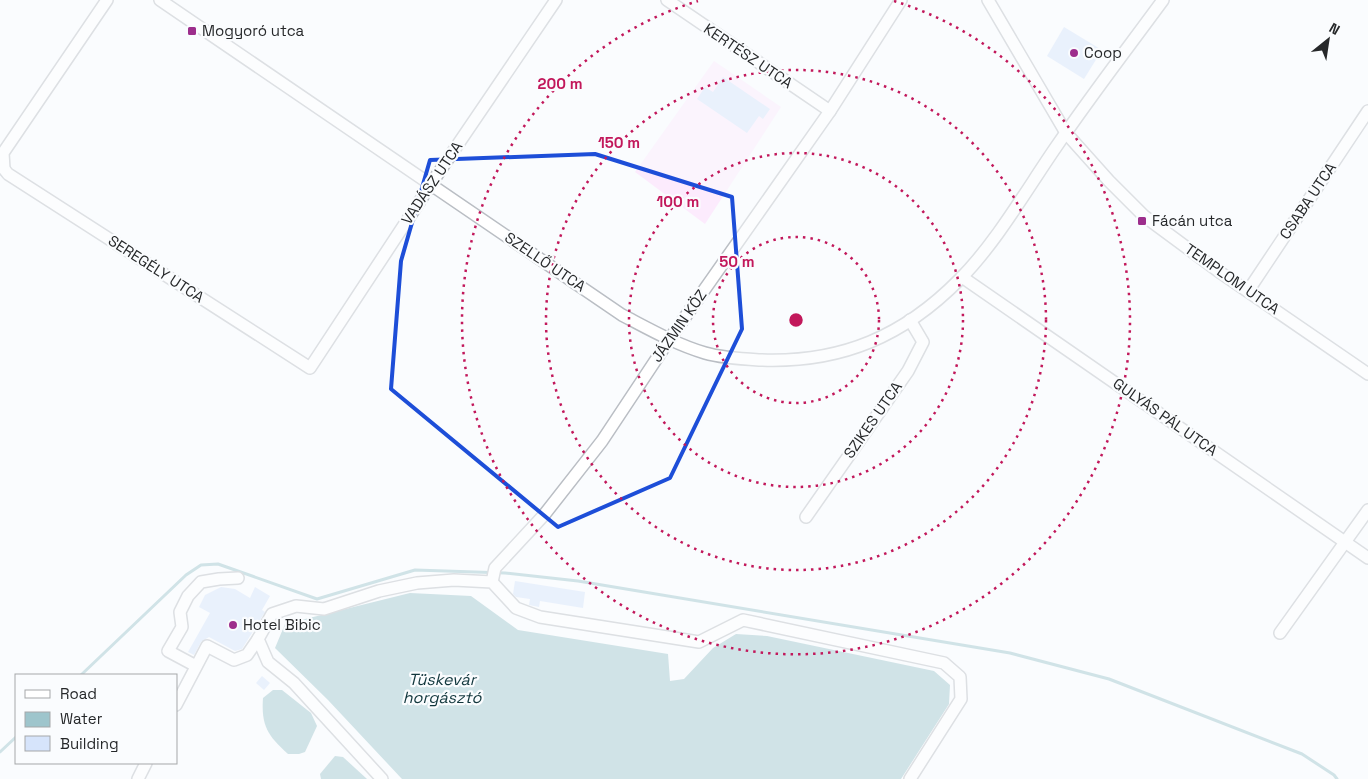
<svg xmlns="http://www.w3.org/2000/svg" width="1368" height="779" viewBox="0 0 1368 779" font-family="'Space Grotesk',sans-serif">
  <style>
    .education { fill: #fcebfd }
    .water { fill: #9ec5cc }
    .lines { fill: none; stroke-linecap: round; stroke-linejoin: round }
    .stream { stroke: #9ec5cc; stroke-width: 3 }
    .building { fill: #d6e4fb }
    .minor-casing { stroke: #babec4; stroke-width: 14 }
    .minor { stroke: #fff; stroke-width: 11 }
    .marked { fill: none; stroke: #1d4ed8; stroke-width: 4; stroke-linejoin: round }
    .ring { fill: none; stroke: #c2185b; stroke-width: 2.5; stroke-dasharray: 2.5 5 }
    .poi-dot { fill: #9d2e8c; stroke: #fafcfe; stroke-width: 2 }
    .labels { text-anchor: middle; stroke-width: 4.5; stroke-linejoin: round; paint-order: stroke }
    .poi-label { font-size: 15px; fill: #26282a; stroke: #fafcfe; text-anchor: start }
    .street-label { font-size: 15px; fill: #26282a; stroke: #fafcfe }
    .water-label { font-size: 16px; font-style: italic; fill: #10363c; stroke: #fafcfe }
    .centre { fill: #c2185b; stroke: #fafcfe; stroke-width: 2.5 }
    .ring-label { font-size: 15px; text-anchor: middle; font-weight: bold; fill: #c2185b; stroke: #fafcfe; stroke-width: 4.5; stroke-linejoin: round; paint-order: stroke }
  </style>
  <rect width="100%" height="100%" fill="#fafcfe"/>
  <polygon class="education" points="714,61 781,107 705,224 635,172"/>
  <g class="water">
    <polygon points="410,593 471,596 518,630 668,654 670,681 684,679 713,648 736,634 767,636 934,671 950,685 949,704 901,779 402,779 328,700 275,648 285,624"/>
    <path d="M273,690H282L311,713L317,726L305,752L299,754H288C268,736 261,726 263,698Z"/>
    <polygon points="335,756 343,757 367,779 321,779 320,774"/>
  </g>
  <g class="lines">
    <g class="stream">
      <polyline points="81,675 186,575 201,565 218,564 317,599 415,570 505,573 578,581 1010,653 1109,679 1302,754 1334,775 1337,779"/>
      <polyline points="0,752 16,737"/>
    </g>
  </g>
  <g class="building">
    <polygon points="1064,27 1102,50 1084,79 1047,56"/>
    <polygon points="723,77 770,109 763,119 759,116 747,133 697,99 705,87 713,92"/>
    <polygon points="515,581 585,592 583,608 540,601 539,607 529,605 530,599 516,597 513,594"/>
    <polygon points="221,587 235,589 250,598 255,587 270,596 262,610 265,612 242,649 235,651 209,637 201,642 194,655 188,652 210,613 199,607 205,595"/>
    <polygon points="262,676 270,683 264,690 256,683"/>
  </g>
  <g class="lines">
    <g class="minor-casing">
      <g id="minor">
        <path d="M160,0L622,315C649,329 675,344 705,353C722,358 743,359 761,360C842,363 904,336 960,279C996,243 1027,189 1056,147C1090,97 1127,49 1163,0"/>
        <polyline points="667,0 830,111"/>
        <polyline points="988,0 1066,133 1109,181 1144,216 1221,273 1368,374"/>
        <polyline points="4,169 8,174 310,368 431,184 556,0"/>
        <polyline points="4,169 3,153 107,0"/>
        <polyline points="962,277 1368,558"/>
        <polyline points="1248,291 1368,111"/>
        <polyline points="806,517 908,371 923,342 910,320"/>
        <polyline points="492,582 495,568 544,515 602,441 669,340 830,111 901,0"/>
        <polyline points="1280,633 1368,510"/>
        <polyline points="196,666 168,651 182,627 180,612 188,596 201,582 219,579 238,578"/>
        <polyline points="176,705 207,646 234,660 247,655 258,639"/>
        <polyline points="138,779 146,763"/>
        <polyline points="382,779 294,683 268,662 258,639 272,614 296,606 324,609 379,591 417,583 454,580 492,582 516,608 540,617 699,642 743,620 944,663 960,677 961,699 910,779"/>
      </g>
    </g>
    <use href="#minor" class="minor"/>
  </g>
  <path d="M0 0H1368V779H0ZM595,154L732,197L742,329L670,478L558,527L391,389L401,261L430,160Z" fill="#fafcfe" fill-opacity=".55" fill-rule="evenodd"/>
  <path class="marked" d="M595,154L732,197L742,329L670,478L558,527L391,389L401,261L430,160Z"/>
  <g class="ring">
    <circle cx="796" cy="320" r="83"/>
    <circle cx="796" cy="320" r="167"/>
    <circle cx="796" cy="320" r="250"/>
    <path d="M894 1A334 334 0 1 1 698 1"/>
  </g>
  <g class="poi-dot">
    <rect x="187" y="26" width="10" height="10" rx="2.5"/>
    <circle cx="1074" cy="53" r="5"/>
    <rect x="1137" y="216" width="10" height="10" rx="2.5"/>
    <circle cx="233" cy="625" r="5"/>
  </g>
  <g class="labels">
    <g class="poi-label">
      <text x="202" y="36">Mogyoró utca</text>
      <text x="1084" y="58">Coop</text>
      <text x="1152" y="226">Fácán utca</text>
      <text x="243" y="630">Hotel Bibic</text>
    </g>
    <g class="street-label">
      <text transform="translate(748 56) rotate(34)" y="5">KERTÉSZ UTCA</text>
      <text transform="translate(432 183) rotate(-56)" y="5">VADÁSZ UTCA</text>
      <text transform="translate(1308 201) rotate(-56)" y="5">CSABA UTCA</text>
      <text transform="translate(545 262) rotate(34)" y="5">SZELLŐ UTCA</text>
      <text transform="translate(156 269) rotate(33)" y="5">SEREGÉLY UTCA</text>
      <text transform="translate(1232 279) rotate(35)" y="5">TEMPLOM UTCA</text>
      <text transform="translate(679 326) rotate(-55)" y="5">JÁZMIN KÖZ</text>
      <text transform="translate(1165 417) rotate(35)" y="5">GULYÁS PÁL UTCA</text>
      <text transform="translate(873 420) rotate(-55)" y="5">SZIKES UTCA</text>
    </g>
    <g class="water-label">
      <text x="442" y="685">Tüskevár<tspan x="442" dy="18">horgásztó</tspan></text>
    </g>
  </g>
  <circle cx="796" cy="320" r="8" class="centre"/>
  <g class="ring-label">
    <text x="560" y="89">200 m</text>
    <text x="619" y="148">150 m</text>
    <text x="678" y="207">100 m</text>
    <text x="737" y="267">50 m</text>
  </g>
  <rect x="15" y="674" width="162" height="90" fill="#fafcfe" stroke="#a5a7a9"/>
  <rect x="25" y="690" width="25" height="8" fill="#ffffff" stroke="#a5a7a9"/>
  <text x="60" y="699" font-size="15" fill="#26282a">Road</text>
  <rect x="25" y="712" width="25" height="15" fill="#9ec5cc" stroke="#a5a7a9"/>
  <text x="60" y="724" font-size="15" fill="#26282a">Water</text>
  <rect x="25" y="736" width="25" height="15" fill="#d6e4fb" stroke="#a5a7a9"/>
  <text x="60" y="749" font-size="15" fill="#26282a">Building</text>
  <g transform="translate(1328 40) rotate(30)" stroke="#fafcfe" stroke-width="4" paint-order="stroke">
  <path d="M0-4L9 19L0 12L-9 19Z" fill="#26282a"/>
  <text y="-8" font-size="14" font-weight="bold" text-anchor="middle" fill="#26282a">N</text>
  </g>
</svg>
